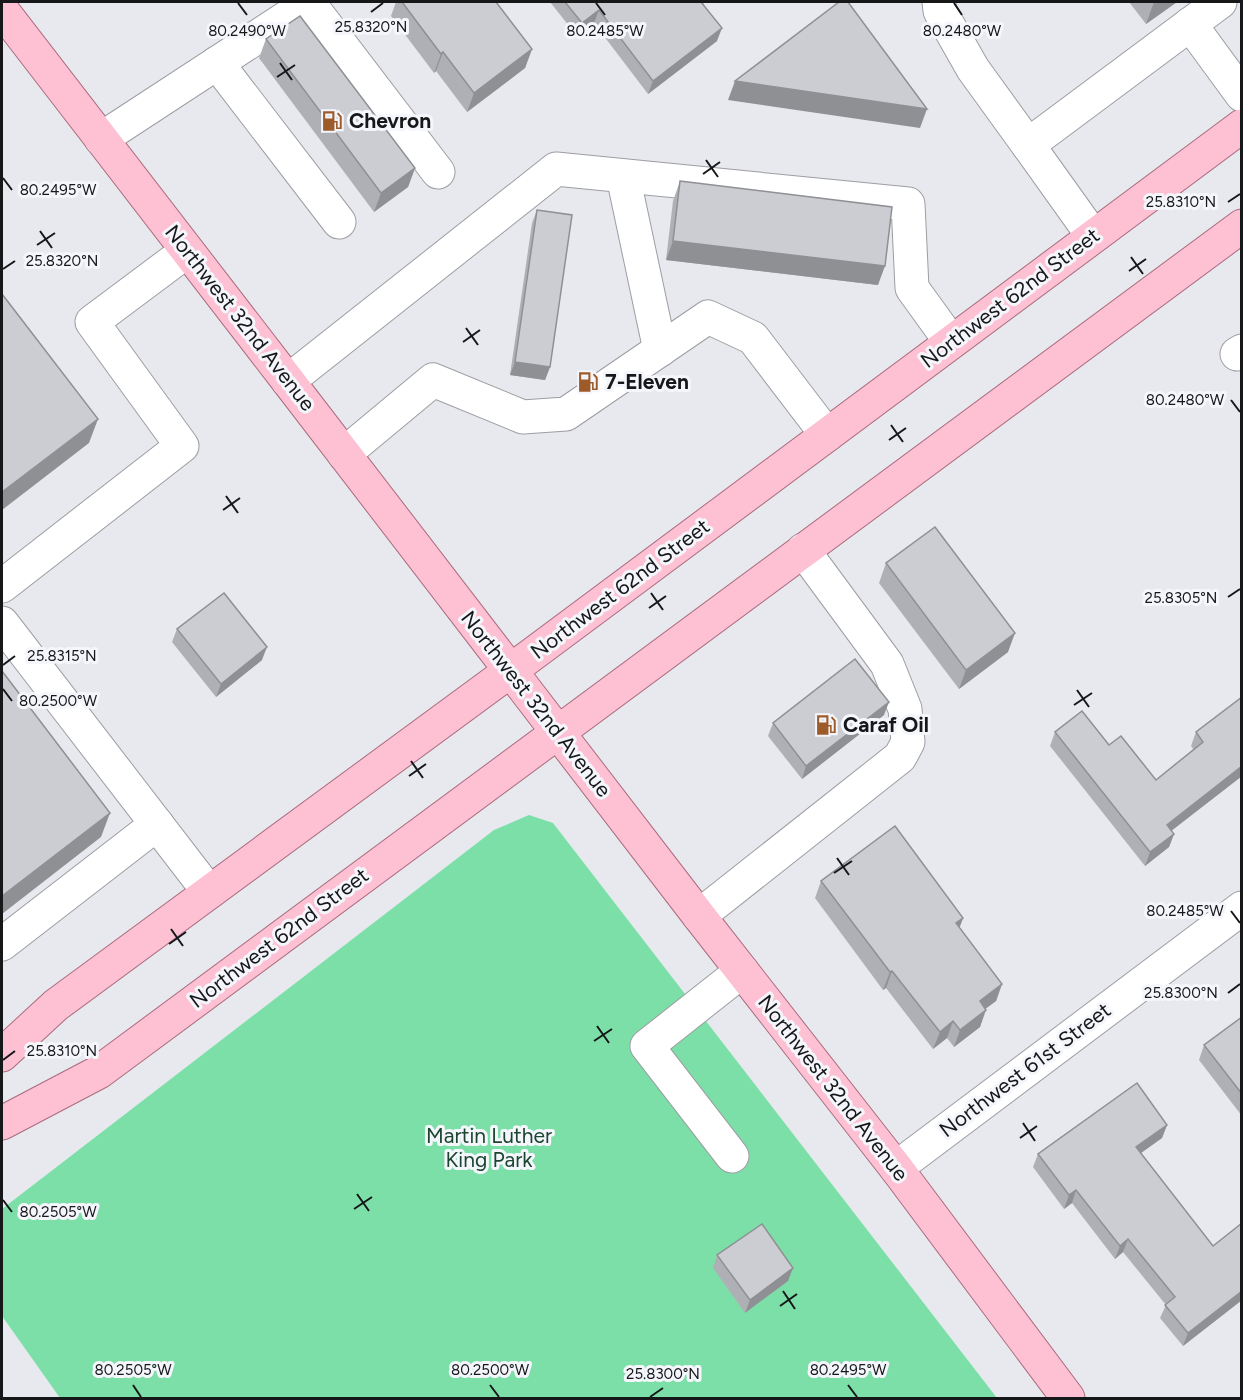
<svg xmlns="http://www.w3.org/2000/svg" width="1243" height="1400" viewBox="0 0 1243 1400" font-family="Figtree,sans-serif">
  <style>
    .park { fill: #7ddfa8 }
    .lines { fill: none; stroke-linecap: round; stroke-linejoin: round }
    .minor-casing { stroke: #9c9ea3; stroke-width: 35 }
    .major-casing { stroke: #ab6b7e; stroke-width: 35 }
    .minor { stroke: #fff; stroke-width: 33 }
    .major { stroke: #fdc1d3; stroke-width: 33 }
    .wall { fill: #afb0b5 }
    .shaded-wall { fill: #8e9093 }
    .building { fill: #cbcdd2; stroke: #8e9093; stroke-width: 1.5 }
    .ticks { fill: none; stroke: #161719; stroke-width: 2 }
    .labels { text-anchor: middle; stroke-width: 6; stroke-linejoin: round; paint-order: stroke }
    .poi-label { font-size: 21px; font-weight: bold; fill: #161719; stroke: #f4f6fb; text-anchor: start }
    .street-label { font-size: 21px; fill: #161719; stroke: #f4f6fb }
    .park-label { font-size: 21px; fill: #1b452f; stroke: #f4f6fb }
    .ticks-label { font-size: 15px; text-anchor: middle; fill: #161719; stroke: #f4f6fb; stroke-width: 6; stroke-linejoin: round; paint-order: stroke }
  </style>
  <rect width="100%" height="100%" fill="#e7e9ee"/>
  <polygon class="park" points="529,815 553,823 997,1398 60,1398 2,1316 2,1209 494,830"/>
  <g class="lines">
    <g class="minor-casing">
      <g id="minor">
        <polyline points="939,2 940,11 973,69 1028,145"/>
        <polyline points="1190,24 1242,95"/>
        <polyline points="217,63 339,222"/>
        <polyline points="101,139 309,3 438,172"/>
        <polyline points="623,176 660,350"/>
        <polyline points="1093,236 1028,145 1220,2"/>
        <polyline points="1237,354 1242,351"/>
        <polyline points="288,381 556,169 908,204 912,288 951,342"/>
        <polyline points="344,454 433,380 523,417 566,414 708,317 753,338 827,435"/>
        <polyline points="2,586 182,446 92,322 187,251"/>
        <polyline points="2,623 209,892"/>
        <polyline points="699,916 900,757 908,742 905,709 887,664 803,550"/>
        <polyline points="2,944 157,824"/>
        <polyline points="732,1156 647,1046 742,971"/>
        <polyline points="896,1168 1242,908"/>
      </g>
    </g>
    <g class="major-casing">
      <g id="major">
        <polyline points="2,10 288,381 699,916 896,1168 1068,1398"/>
        <polyline points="2,1055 56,1005 510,671 1242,126"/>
        <polyline points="2,1123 99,1072 1242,226"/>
      </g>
    </g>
    <use href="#minor" class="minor"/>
    <use href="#major" class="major"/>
  </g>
  <g class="wall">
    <polygon points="396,2 496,2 532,49 525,68 467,112 436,71 434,73 391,16"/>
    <polygon points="550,2 703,2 717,41 648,94 594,23 577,36"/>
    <polygon points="1129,2 1177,2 1146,24"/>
    <polygon points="266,39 415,168 408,187 374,212 259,58"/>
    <polygon points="680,181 878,285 666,260 673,201"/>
    <polygon points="537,210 550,367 545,380 510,375 532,223"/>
    <polygon points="886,563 1008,652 959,689 879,583"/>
    <polygon points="177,629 262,660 216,697 172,642"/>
    <polygon points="1242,697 1242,776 1171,831 1174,834 1169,847 1145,866 1050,746 1055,732 1109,745 1156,780 1194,750 1191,746 1196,732"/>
    <polygon points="884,715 802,779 768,736 773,723"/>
    <polygon points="821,881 963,918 959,928 1002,984 996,1001 985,1009 980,1027 954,1047 947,1038 933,1049 886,988 883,990 815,898"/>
    <polygon points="1242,1017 1242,1116 1199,1060 1204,1045"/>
    <polygon points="1167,1125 1162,1138 1141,1153 1213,1246 1242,1223 1242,1300 1183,1346 1160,1318 1166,1305 1123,1252 1115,1259 1072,1203 1064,1209 1033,1167 1038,1154"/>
    <polygon points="717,1255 788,1281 745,1313 713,1268"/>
  </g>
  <g class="shaded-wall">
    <polygon points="1154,2 1177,2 1146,24"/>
    <polygon points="599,10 594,23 577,36 582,23"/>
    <polygon points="722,28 717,41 648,94 653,81"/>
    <polygon points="532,49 525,68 467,112 474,93"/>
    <polygon points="443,52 436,71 434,73 441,54"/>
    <polygon points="735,81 927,109 920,128 728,100"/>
    <polygon points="415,168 408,187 374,212 381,193"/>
    <polygon points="673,241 885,266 878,285 666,260"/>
    <polygon points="515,362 550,367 545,380 510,375"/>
    <polygon points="98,419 89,443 2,510 2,492"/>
    <polygon points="1015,633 1008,652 959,689 966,670"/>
    <polygon points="267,647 262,660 216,697 221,684"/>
    <polygon points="889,702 884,715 802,779 806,766"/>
    <polygon points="1242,766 1242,776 1162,838 1167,825"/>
    <polygon points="110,813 101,837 2,914 2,896"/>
    <polygon points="1174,834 1169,847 1145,866 1150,852"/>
    <polygon points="963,918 957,935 956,923"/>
    <polygon points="892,971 886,988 883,990 890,972"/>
    <polygon points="1002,984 996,1001 973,1018 980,1001"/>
    <polygon points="986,1010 980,1027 954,1047 960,1030"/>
    <polygon points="953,1021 947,1038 933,1049 940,1032"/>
    <polygon points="1167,1125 1162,1138 1131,1160 1136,1147"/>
    <polygon points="1076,1190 1072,1203 1064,1209 1069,1195"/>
    <polygon points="1128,1239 1123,1252 1115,1259 1120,1246"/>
    <polygon points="793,1268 788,1281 745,1313 750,1300"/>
    <polygon points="1242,1291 1242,1300 1183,1346 1188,1333"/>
  </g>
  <g class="building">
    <polygon points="402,2 496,2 532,49 474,93 443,52 441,54"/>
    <polygon points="565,2 701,2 722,28 653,81 599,10 582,23"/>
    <polygon points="839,2 848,2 927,109 735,81"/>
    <polygon points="300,16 415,168 381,193 266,39"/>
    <polygon points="680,181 892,207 885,266 673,241"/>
    <polygon points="537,210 572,215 550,367 515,362"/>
    <polygon points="2,294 98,419 2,492"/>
    <polygon points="935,527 1015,633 966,670 886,563"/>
    <polygon points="224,593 267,647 221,684 177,629"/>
    <polygon points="855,659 889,702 806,766 773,723"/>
    <polygon points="2,671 110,813 2,896"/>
    <polygon points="1242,697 1242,766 1167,825 1174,834 1150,852 1055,732 1082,711 1109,745 1121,736 1156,780 1203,742 1196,732"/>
    <polygon points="895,826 963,918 956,923 1002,984 980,1001 986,1010 960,1030 953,1021 940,1032 892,971 890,972 821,881"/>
    <polygon points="1242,1017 1242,1094 1204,1045"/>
    <polygon points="1137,1083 1167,1125 1136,1147 1213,1246 1242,1223 1242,1291 1188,1333 1165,1305 1175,1297 1128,1239 1120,1246 1076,1190 1069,1195 1038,1154"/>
    <polygon points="762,1224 793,1268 750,1300 717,1255"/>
  </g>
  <path class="ticks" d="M238,3L247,15M596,3L605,15M954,3L962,15M371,12L383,3M280,63L292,80M277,77L295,65M706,160L718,177M703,174L720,162M3,178L12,190M1228,202L1240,194M40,231L52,248M37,245L55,233M1131,257L1143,274M3,269L15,261M1129,271L1146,259M466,328L478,345M463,342L480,330M1231,400L1240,412M891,425L903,442M889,440L906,428M226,496L238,513M223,510L240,498M651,593L663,610M1228,597L1240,589M649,608L666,596M3,665L15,656M3,689L12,701M1077,690L1089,707M1074,705L1092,693M411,761L423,778M409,776L426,764M837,858L849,875M834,873L852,861M1231,911L1240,923M171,929L183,946M169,944L186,932M1228,993L1240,984M597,1026L609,1043M594,1041L612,1029M3,1060L15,1051M1023,1123L1035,1141M1020,1138L1037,1126M357,1194L369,1211M3,1200L12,1212M354,1209L372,1197M783,1291L795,1309M780,1306L797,1294M133,1385L141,1397M490,1385L499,1397M848,1385L857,1397M650,1397L663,1388"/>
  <defs>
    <g id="fuel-bare" transform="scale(1.62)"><path d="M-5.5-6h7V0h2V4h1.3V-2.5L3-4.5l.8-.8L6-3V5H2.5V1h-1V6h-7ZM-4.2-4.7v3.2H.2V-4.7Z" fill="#9d5b2a" stroke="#f4f6fb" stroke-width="2.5" paint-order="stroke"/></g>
  </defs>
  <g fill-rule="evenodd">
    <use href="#fuel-bare" x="332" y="121"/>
    <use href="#fuel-bare" x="588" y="382"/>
    <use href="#fuel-bare" x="826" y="725"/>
  </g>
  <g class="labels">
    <g class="poi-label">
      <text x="349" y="128">Chevron</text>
      <text x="605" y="389">7-Eleven</text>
      <text x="843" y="732">Caraf Oil</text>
    </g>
    <g class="street-label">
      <text transform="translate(1010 298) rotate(-37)" y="7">Northwest 62nd Street</text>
      <text transform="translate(240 318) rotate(52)" y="7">Northwest 32nd Avenue</text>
      <text transform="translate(620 589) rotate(-37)" y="7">Northwest 62nd Street</text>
      <text transform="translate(536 704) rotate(52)" y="7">Northwest 32nd Avenue</text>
      <text transform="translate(279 938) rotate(-37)" y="7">Northwest 62nd Street</text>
      <text transform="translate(1025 1070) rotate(-37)" y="7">Northwest 61st Street</text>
      <text transform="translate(833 1088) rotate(52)" y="7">Northwest 32nd Avenue</text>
    </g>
    <g class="park-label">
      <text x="489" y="1143">Martin Luther<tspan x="489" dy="24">King Park</tspan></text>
    </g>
  </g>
  <g class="ticks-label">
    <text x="371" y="32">25.8320°N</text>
    <text x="247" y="36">80.2490°W</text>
    <text x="605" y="36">80.2485°W</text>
    <text x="962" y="36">80.2480°W</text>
    <text x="58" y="195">80.2495°W</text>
    <text x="1181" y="207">25.8310°N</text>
    <text x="62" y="266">25.8320°N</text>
    <text x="1185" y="405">80.2480°W</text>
    <text x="1181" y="603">25.8305°N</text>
    <text x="62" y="661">25.8315°N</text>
    <text x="58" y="706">80.2500°W</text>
    <text x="1185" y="916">80.2485°W</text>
    <text x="1181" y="998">25.8300°N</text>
    <text x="62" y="1056">25.8310°N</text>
    <text x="58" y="1217">80.2505°W</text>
    <text x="133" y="1375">80.2505°W</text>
    <text x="490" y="1375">80.2500°W</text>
    <text x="848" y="1375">80.2495°W</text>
    <text x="663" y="1379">25.8300°N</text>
  </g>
  <rect width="1243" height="1400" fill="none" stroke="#161719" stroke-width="6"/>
</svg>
